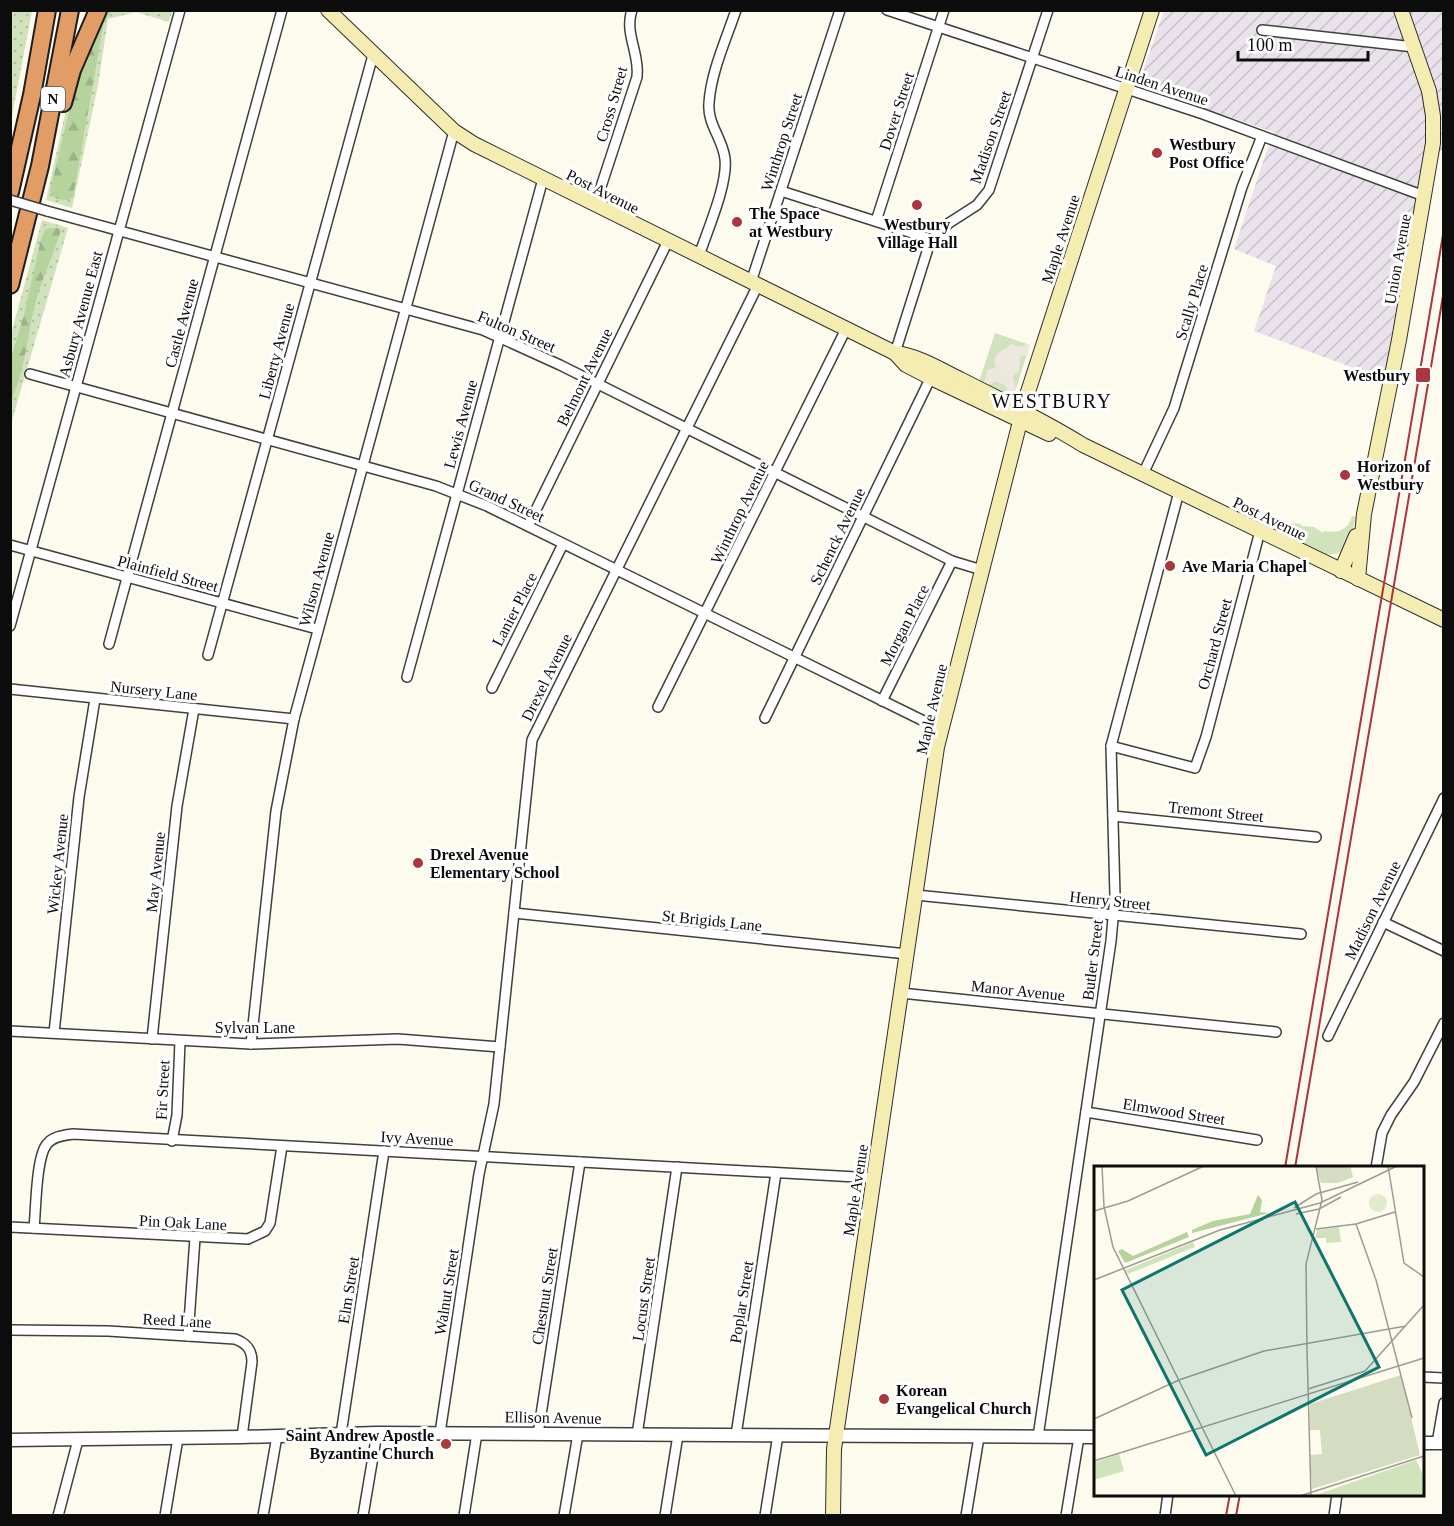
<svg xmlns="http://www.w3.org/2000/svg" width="1454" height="1526" viewBox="0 0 1454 1526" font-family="Georgia,serif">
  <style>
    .industrial { fill: url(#industrial-furrows) }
    .grass { fill: url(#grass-dots) }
    .forest { fill: url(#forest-firs) }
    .park { fill: #d1e3bc }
    .plaza { fill: #ece8de }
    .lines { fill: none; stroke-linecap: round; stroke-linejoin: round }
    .minor-casing { stroke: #3f3f3f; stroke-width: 12 }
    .tertiary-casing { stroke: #3f3f3f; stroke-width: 15 }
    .secondary-casing { stroke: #2e2e2e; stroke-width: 16 }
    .motorway-casing { stroke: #1d1d1d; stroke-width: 20 }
    .minor { stroke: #fff; stroke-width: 9 }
    .tertiary { stroke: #fff; stroke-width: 12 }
    .secondary { stroke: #f5ecb1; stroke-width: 14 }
    .motorway { stroke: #e29d67; stroke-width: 16 }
    .rail { stroke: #ab363d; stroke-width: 2 }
    .minor-bridge-casing { stroke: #3f3f3f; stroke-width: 12; stroke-linecap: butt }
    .minor-bridge { stroke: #fff; stroke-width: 9 }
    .poi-dot { fill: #ab363d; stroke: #fff; stroke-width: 2 }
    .labels { text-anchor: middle; stroke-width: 6; stroke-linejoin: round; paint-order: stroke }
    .shield { fill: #fff; stroke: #555; stroke-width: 1.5 }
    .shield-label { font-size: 15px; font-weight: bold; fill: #0c0c0c }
    .street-label { font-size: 16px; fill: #0c0c0c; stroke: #fff }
    .poi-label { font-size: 16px; font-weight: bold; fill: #0c0c0c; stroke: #fff; text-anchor: start }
    .quarter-label { font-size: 20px; letter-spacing: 1.5px; fill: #0c0c0c; stroke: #fff }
    .inset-road { fill: none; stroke: #9d9b94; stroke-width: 1.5 }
    .view { fill: #0f766e; fill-opacity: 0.15; stroke: #0f766e; stroke-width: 3 }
    .inset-edge { fill: none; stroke: #0c0c0c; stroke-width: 3 }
  </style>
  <defs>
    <pattern id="industrial-furrows" width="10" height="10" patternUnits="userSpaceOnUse" patternTransform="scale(1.5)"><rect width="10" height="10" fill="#e9e2ea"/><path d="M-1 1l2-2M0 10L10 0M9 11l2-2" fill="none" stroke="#c7c1c8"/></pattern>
    <pattern id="grass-dots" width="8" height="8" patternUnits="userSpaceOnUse" patternTransform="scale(1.5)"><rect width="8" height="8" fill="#d1e3bc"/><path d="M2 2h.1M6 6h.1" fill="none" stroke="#b2c2a0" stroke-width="1.8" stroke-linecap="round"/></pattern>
    <pattern id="forest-firs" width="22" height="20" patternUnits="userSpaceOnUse" patternTransform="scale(1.5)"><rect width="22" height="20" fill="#b6d29d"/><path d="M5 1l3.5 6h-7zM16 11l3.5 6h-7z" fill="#9bb386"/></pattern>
  </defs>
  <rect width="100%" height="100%" fill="#fdfaee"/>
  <polygon class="industrial" points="1164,11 1443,11 1443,151 1436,151 1397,384 1254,331 1276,266 1234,249 1273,132 1138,85"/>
  <g class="grass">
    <polygon points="11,11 32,11 11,121"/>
    <polygon points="102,11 172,11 169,22 136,12 108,19 98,85 72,208 46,200 71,87"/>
    <polygon points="42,220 68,228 11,424 11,334"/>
  </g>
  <g class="forest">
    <path d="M104,11H111L104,22L73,197L69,200C61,200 53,200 50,191L79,70Z"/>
    <path d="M50,228H58L61,230C54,253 44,274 37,297C27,332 26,368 11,402V358L24,315L41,239L45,230Z"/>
  </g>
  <g class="park">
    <polygon points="995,333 1030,345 1013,398 979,382"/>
    <path d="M1352,516L1356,517C1353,526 1351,541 1344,548C1331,564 1306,546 1292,539V529L1282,527L1280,524L1281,520L1292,524V523L1301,524V526L1314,527L1323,533L1324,531C1338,533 1348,531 1352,516Z"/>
  </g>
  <polygon class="plaza" points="1011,344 1022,347 1026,344 1030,345 1027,356 1022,356 1020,358 1019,370 1014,375 1013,378 1016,389 1013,398 1005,394 1007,389 1005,385 995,381 988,386 982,383 986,378 987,370 996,367 994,361 997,354"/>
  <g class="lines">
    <g class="minor-casing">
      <g id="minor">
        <polyline points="887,10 1203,114 1424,196"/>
        <polyline points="1262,30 1414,47"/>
        <polyline points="781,191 931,239"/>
        <path d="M595,205L637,77C640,53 624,34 632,10"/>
        <polyline points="47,211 483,330 560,365 952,561 982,570"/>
        <polyline points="876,221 944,10"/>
        <path d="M699,256C707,231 728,184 725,159C723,139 707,124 709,103C711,72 726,40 736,10"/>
        <polyline points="751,282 840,10"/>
        <polyline points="895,353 931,239 949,223 977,205 989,190 1048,10"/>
        <polyline points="30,374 436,486 487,506 942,730"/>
        <polyline points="1143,474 1174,408 1242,187 1262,136"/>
        <polyline points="528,526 668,241"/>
        <polyline points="10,545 317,629"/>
        <polyline points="10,626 180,10"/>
        <polyline points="109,644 282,10"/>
        <polyline points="208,655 373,55"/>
        <polyline points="407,677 543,179"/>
        <polyline points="492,688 563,544"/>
        <polyline points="10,689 294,719"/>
        <polyline points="882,701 952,561"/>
        <polyline points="658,707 846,329"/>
        <polyline points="765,718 933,373"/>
        <polyline points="1111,746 1195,768 1206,737 1260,531"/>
        <polyline points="1113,816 1316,837"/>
        <polyline points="916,895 1301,934"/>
        <polyline points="514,913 907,954"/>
        <polyline points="1383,922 1444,951"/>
        <polyline points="901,993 1276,1032"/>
        <polyline points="10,1031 251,1044 398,1039 500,1047"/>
        <polyline points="54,1033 79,797 95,699"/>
        <polyline points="1328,1036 1444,798"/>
        <polyline points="152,1039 177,806 194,709"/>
        <polyline points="251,1044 276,811 294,719 454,131"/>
        <polyline points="1086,1112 1257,1140"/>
        <polyline points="172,1141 177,1115 180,1041"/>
        <polyline points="1376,1168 1382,1133 1391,1115 1414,1082 1444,1023"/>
        <polyline points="10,1227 248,1239 265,1231 270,1223 282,1146"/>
        <path d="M34,1228C36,1209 36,1157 47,1144C53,1136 65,1135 73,1134L874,1178"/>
        <path d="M10,1330L108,1331L235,1339C246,1343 252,1349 252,1362L242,1437"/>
        <polyline points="188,1336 195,1238"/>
        <polyline points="1422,1377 1444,1378"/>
        <polyline points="440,1433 479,1174 494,1104 532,740 758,285"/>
        <polyline points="341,1434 384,1151"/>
        <polyline points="538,1434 580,1162"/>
        <polyline points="637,1435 677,1167"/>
        <polyline points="736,1435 776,1173"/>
        <polyline points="1038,1437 1111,941 1115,896 1111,746 1179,492"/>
        <polyline points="1437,1443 1444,1403"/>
        <polyline points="58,1516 78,1440"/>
        <polyline points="165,1516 178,1438"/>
        <polyline points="263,1516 277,1436"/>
        <polyline points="363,1516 377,1433"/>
        <polyline points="464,1516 477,1433"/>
        <polyline points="564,1516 578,1434"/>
        <polyline points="665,1516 678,1435"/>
        <polyline points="765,1516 778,1435"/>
        <polyline points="966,1516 979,1437"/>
        <polyline points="1066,1516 1079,1437"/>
        <polyline points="1165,1516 1168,1494"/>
        <polyline points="1334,1516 1337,1494"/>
      </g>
    </g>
    <g class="tertiary-casing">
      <g id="tertiary">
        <polyline points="10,1440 242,1437 377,1433 1096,1437"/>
        <polyline points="1422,1443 1444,1443"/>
      </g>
    </g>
    <g class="secondary-casing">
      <g id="secondary">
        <path d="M328,10L454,131L474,144L895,353C919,356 939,369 960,379C1001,400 1043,420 1083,445L1444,620"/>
        <polyline points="895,353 906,365 931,378 1049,434"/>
        <polyline points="1341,571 1356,536"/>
        <polyline points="1358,579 1364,514 1399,340 1433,143 1433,116 1429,91 1401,10"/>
        <polyline points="833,1516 834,1449 937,747 1026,398 1152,10"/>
      </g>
    </g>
    <g class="motorway-casing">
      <g id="motorway">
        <polyline points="63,103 72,70 98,10"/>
        <polyline points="10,192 32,95 47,10"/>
        <polyline points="10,285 40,166 70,10"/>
      </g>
    </g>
    <use href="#minor" class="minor"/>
    <use href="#tertiary" class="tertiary"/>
    <use href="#secondary" class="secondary"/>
    <use href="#motorway" class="motorway"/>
    <g class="rail">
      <polyline points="1285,1168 1444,229"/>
      <polyline points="1295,1168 1444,290"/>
      <polyline points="1226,1516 1230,1494"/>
      <polyline points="1236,1516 1240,1494"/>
    </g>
    <g class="minor-bridge-casing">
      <polyline id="minor-bridge" points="10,200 47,211"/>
    </g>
    <use href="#minor-bridge" class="minor-bridge"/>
  </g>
  <g class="poi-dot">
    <circle cx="1157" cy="153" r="6"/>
    <circle cx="917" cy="205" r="6"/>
    <circle cx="737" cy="222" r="6"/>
    <rect x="1415" y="367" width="16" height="16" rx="3"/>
    <circle cx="1345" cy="475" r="6"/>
    <circle cx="1170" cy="566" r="6"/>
    <circle cx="418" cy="863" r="6"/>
    <circle cx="884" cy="1399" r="6"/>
    <circle cx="446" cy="1444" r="6"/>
  </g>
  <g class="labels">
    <rect class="shield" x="41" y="87" width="24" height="24" rx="4.5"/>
    <g class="shield-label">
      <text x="53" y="104">N</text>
    </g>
    <g class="street-label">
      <text transform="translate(1162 85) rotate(18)" y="6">Linden Avenue</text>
      <text transform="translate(611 104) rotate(-74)" y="6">Cross Street</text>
      <text transform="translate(896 111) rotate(-72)" y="6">Dover Street</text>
      <text transform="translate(990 137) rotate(-71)" y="6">Madison Street</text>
      <text transform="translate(781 142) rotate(-72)" y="6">Winthrop Street</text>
      <text transform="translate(603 191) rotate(27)" y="6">Post Avenue</text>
      <text transform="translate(1060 239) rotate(-72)" y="6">Maple Avenue</text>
      <text transform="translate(1397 259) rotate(-80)" y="6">Union Avenue</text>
      <text transform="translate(1191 302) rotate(-73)" y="6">Scally Place</text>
      <text transform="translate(80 314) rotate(-75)" y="6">Asbury Avenue East</text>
      <text transform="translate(181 323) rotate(-75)" y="6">Castle Avenue</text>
      <text transform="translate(517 331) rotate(23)" y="6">Fulton Street</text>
      <text transform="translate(276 351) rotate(-75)" y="6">Liberty Avenue</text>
      <text transform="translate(584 377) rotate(-64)" y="6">Belmont Avenue</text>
      <text transform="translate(460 424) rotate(-75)" y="6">Lewis Avenue</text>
      <text transform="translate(507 500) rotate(25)" y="6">Grand Street</text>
      <text transform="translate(739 512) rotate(-64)" y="6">Winthrop Avenue</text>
      <text transform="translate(1270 518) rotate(26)" y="6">Post Avenue</text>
      <text transform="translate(837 536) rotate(-64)" y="6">Schenck Avenue</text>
      <text transform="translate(168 573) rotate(15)" y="6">Plainfield Street</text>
      <text transform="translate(316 579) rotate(-75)" y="6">Wilson Avenue</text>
      <text transform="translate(514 609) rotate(-63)" y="6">Lanier Place</text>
      <text transform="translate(904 625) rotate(-63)" y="6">Morgan Place</text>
      <text transform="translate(1214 644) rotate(-75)" y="6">Orchard Street</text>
      <text transform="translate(546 677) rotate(-64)" y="6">Drexel Avenue</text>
      <text transform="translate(154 690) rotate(6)" y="6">Nursery Lane</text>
      <text transform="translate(931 709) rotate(-77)" y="6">Maple Avenue</text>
      <text transform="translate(1216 811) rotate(6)" y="6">Tremont Street</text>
      <text transform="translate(57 864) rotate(-84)" y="6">Wickey Avenue</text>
      <text transform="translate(155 872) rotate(-84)" y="6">May Avenue</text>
      <text transform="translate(1110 900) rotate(6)" y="6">Henry Street</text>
      <text transform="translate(1372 910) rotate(-64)" y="6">Madison Avenue</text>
      <text transform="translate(712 920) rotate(6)" y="6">St Brigids Lane</text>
      <text transform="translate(1092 960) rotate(-83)" y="6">Butler Street</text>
      <text transform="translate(1018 990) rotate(6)" y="6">Manor Avenue</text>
      <text x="255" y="1033">Sylvan Lane</text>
      <text transform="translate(162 1090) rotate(-87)" y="6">Fir Street</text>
      <text transform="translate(1174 1111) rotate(9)" y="6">Elmwood Street</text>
      <text transform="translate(417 1138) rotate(3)" y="6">Ivy Avenue</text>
      <text transform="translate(855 1190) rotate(-81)" y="6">Maple Avenue</text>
      <text transform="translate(183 1222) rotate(3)" y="6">Pin Oak Lane</text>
      <text transform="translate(348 1290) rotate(-81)" y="6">Elm Street</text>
      <text transform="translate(446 1292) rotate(-81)" y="6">Walnut Street</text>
      <text transform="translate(544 1296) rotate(-81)" y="6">Chestnut Street</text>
      <text transform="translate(643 1299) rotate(-82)" y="6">Locust Street</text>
      <text transform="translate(741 1302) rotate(-81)" y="6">Poplar Street</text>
      <text transform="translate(177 1320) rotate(3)" y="6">Reed Lane</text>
      <text transform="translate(553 1417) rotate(1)" y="6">Ellison Avenue</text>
    </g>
    <g class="poi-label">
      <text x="1169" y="150">Westbury<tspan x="1169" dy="18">Post Office</tspan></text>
      <text x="749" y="219">The Space<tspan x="749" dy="18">at Westbury</tspan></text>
      <text x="917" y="230" text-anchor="middle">Westbury<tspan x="917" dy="18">Village Hall</tspan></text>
      <text x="1410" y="381" text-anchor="end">Westbury</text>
      <text x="1357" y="472">Horizon of<tspan x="1357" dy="18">Westbury</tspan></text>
      <text x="1182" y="572">Ave Maria Chapel</text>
      <text x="430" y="860">Drexel Avenue<tspan x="430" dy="18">Elementary School</tspan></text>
      <text x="896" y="1396">Korean<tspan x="896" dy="18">Evangelical Church</tspan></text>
      <text x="434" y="1441" text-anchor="end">Saint Andrew Apostle<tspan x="434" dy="18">Byzantine Church</tspan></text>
    </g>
    <g class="quarter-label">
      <text x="1052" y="408">WESTBURY</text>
    </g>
  </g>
  <g transform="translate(1094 1166)">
    <rect width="330" height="330" fill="#fdfaee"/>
    <path d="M99,76L101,81L34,108L32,104Z" fill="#d1e3bc"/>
    <path d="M164,29L168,34L166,46L175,47L98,67V64L119,55L156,48ZM93,66L95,71L31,97L24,85L28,83L39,90Z" fill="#b6d29d"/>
    <path d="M222,0H256L259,11L244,17H227ZM307,209L326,289L218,323L216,289L228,288L226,264H216V238Z" fill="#d4dcc2"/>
    <path d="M245,61L247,76L232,77V72H221L223,64ZM25,288L30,305L0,314V297ZM322,294L330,311V330H219Z" fill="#d1e3bc"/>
    <path d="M275 37a9 9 0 1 1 18 0a9 9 0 1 1-18 0Z" fill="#e1ebcc"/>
    <path class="inset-road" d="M8,0L10,41L19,81L142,330M294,0L310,97L330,111M200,42L222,28L264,16M0,45L34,35L110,0M202,48L225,43L247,31M262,58L282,114L318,252M222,63L262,58L301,46M0,114L126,64L226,37L303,0M213,183L217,330M213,184L212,98L228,34L222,0M214,223L271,205L330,139M0,253L85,214L170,185L312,160M0,295L330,192M206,330L330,290"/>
    <path class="view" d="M201,36L285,201L112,289L28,124Z"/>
    <rect width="330" height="330" class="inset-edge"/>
  </g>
  <rect width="1454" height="1526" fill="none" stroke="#0c0c0c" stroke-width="24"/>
  <path d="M1238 51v9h130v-9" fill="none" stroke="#0c0c0c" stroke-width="3"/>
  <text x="1247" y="51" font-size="18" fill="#0c0c0c" stroke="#ffffff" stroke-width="4.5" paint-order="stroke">100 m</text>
</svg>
